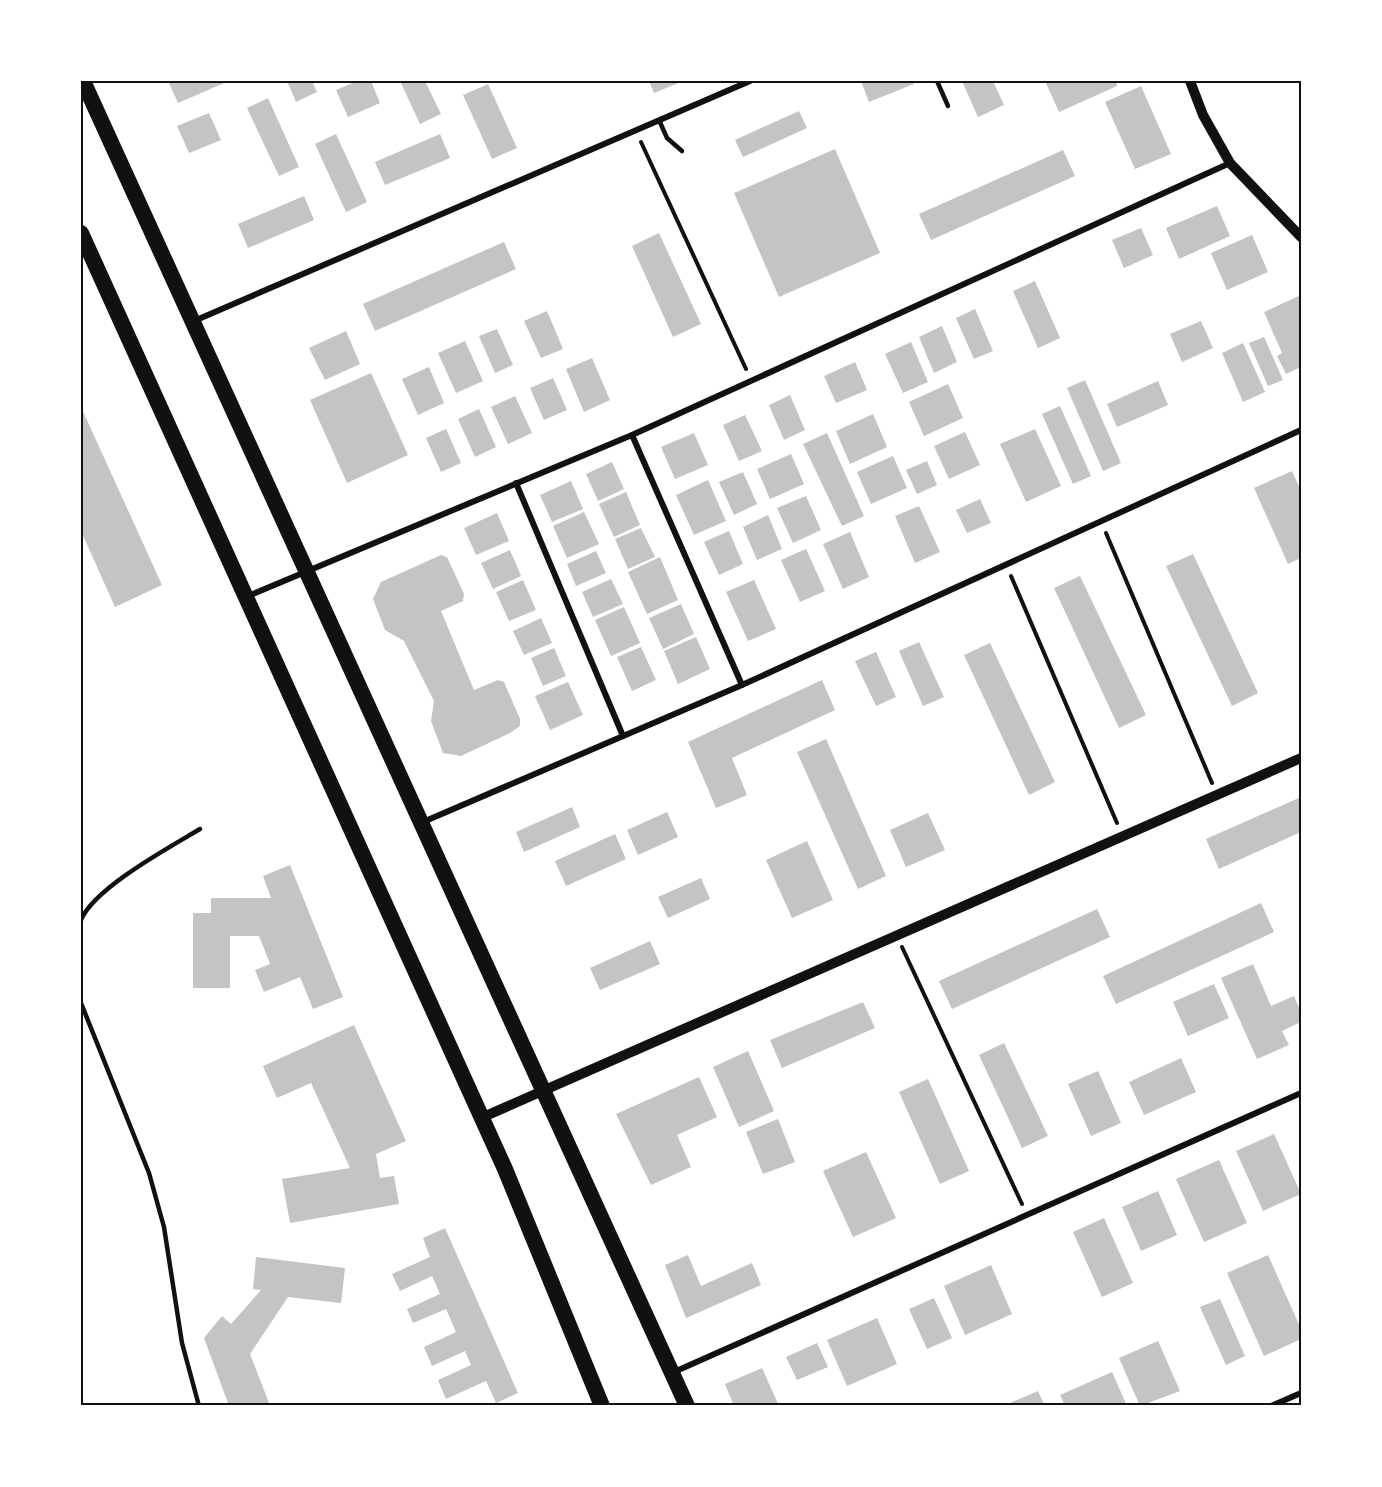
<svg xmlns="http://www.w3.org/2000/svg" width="1382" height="1487" viewBox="0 0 1382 1487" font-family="'Source Sans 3',sans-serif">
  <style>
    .building { fill: #c4c4c4 }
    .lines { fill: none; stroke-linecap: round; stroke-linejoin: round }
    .path { stroke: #111; stroke-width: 4 }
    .service { stroke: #111; stroke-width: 4.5 }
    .minor { stroke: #111; stroke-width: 6 }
    .tertiary { stroke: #111; stroke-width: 10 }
    .trunk { stroke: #111; stroke-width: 16 }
    .neatline { fill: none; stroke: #111; stroke-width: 2 }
  </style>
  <rect width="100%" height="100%" fill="#fff"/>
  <g class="building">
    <polygon points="168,81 229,81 178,103"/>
    <polygon points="287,81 312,81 317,92 296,102"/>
    <polygon points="357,81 371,81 380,103 348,117 336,90"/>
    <polygon points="400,81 425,81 441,114 420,124"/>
    <polygon points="649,81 683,81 654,93"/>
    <polygon points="861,81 913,81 914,84 869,102"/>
    <polygon points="962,81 993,81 1004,105 978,117"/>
    <polygon points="1045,81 1116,81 1117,86 1059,112"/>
    <polygon points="488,84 517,148 492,159 463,95"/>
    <polygon points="1141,86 1171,154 1135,169 1105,102"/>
    <polygon points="268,98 299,167 279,176 247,108"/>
    <polygon points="799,111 807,128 743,157 735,140"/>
    <polygon points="209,113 221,140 189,153 177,126"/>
    <polygon points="336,134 367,202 346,212 315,144"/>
    <polygon points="440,134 450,158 385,185 375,162"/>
    <polygon points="835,149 880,253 779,297 734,193"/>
    <polygon points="1063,150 1075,176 931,240 919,214"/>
    <polygon points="304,196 314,220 248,248 238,224"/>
    <polygon points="1217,206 1230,236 1179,259 1166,228"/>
    <polygon points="1141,228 1153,255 1124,268 1112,240"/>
    <polygon points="659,233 701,324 673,337 632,246"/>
    <polygon points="1252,235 1268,272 1227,290 1211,253"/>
    <polygon points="504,242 516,269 375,331 363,304"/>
    <polygon points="1035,281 1060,338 1038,348 1013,291"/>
    <polygon points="1301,295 1301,367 1286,374 1277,356 1282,353 1264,312"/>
    <polygon points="975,309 993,351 974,359 956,318"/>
    <polygon points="547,311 563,349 541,358 524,321"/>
    <polygon points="1201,321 1213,348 1182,362 1170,334"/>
    <polygon points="942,326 957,362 934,373 919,337"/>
    <polygon points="497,329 513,365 495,373 479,336"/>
    <polygon points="346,331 360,364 325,380 309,348"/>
    <polygon points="1264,337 1283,380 1268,386 1249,343"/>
    <polygon points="465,341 483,381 456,393 438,353"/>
    <polygon points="911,342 928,382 903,393 885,354"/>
    <polygon points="1243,343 1265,392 1243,402 1222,353"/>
    <polygon points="592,358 610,400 584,412 566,369"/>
    <polygon points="855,362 867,390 836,403 824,376"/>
    <polygon points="429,367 444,403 418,415 402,379"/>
    <polygon points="371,373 408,455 347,483 310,400"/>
    <polygon points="553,378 567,410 544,420 530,388"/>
    <polygon points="1085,380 1121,463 1103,471 1067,388"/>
    <polygon points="1158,381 1168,405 1117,427 1107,404"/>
    <polygon points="948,384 963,418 924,436 909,402"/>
    <polygon points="790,395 805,430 784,440 769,405"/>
    <polygon points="515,396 532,433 508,444 491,407"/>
    <polygon points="1060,406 1091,476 1073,484 1042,414"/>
    <polygon points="81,407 162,585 115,607 81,531"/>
    <polygon points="479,409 496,447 475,457 458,419"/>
    <polygon points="873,414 887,447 850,464 836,431"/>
    <polygon points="745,415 762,451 739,461 723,425"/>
    <polygon points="446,429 461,463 441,472 426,438"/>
    <polygon points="1035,429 1061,486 1026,502 1000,444"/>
    <polygon points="965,432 980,465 949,479 934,446"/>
    <polygon points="694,433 708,465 675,479 661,447"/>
    <polygon points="827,433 864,516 842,526 803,444"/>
    <polygon points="791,454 804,484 770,499 757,469"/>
    <polygon points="893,456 907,488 871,504 857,472"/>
    <polygon points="927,461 937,485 917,494 906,470"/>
    <polygon points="612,462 624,489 598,501 586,474"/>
    <polygon points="1292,471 1301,491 1301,558 1288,564 1254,488"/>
    <polygon points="743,472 757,504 734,515 719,482"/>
    <polygon points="708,480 726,521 694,535 676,495"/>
    <polygon points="571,481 583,509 552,522 540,495"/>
    <polygon points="626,492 640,525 614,537 599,504"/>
    <polygon points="806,496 821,530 793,543 777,508"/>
    <polygon points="980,499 991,523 967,533 956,510"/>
    <polygon points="919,506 940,552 915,563 895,516"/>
    <polygon points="584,512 599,544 567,558 553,526"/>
    <polygon points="497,513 509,541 476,555 464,528"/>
    <polygon points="768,515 782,549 757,560 743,527"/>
    <polygon points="641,528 655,557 628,569 615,539"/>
    <polygon points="729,531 743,564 719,575 704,542"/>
    <polygon points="850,532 869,577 843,589 823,544"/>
    <polygon points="806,549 825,591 800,602 781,560"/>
    <polygon points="510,550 521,576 493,589 481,563"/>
    <polygon points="596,551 606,573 576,586 567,564"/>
    <polygon points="1193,554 1258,693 1232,706 1166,566"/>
    <polygon points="441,555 447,557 464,594 463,601 441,611 474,690 498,680 504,682 520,719 520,726 510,733 461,756 443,753 431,721 434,701 404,641 385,630 373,599 381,582"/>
    <polygon points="660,557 678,600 647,614 628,572"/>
    <polygon points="1080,576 1146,715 1119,728 1054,588"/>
    <polygon points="611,579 623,604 593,617 582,592"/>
    <polygon points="523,580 536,610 509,621 496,592"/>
    <polygon points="754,580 776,629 748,641 726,592"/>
    <polygon points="681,604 694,634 663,649 649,618"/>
    <polygon points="624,607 640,643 611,656 595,620"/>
    <polygon points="541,618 552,643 524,655 513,631"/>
    <polygon points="696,637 710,669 678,684 664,651"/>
    <polygon points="919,642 944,697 923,706 899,651"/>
    <polygon points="990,643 1055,782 1029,795 964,655"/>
    <polygon points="641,647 656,680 632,691 617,657"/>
    <polygon points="554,648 566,676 543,686 531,658"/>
    <polygon points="876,652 896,697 876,706 855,661"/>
    <polygon points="822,680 835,710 732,758 747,795 716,808 688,742"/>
    <polygon points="568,682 583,715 550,730 535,696"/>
    <polygon points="826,739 886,876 858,889 797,752"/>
    <polygon points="1301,797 1301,832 1219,869 1206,839"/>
    <polygon points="572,807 580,827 524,852 516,832"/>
    <polygon points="667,812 678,837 638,855 627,830"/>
    <polygon points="928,813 945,850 906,867 890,830"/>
    <polygon points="615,834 626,859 566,886 555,861"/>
    <polygon points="807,841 833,900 792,918 766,860"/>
    <polygon points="290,865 343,997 313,1009 300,977 264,992 255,970 270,964 259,936 230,936 230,988 193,988 193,913 211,913 211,898 271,898 263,876"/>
    <polygon points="701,878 710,899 668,918 658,897"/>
    <polygon points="1261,903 1274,932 1116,1004 1103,976"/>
    <polygon points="1097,909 1110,937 952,1009 939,981"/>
    <polygon points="650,941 660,964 600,990 590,968"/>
    <polygon points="1253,964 1271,1006 1294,996 1301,1012 1301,1022 1282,1031 1289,1045 1257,1059 1221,978"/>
    <polygon points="1214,984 1229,1018 1188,1036 1173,1002"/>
    <polygon points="863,1002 875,1028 782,1068 770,1040"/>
    <polygon points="354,1025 406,1141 376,1154 380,1178 394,1176 399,1204 290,1223 282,1179 350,1168 311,1083 277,1098 263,1066"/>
    <polygon points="1004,1043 1048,1136 1022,1148 979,1055"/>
    <polygon points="748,1051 774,1111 739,1127 713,1067"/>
    <polygon points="1181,1058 1196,1092 1144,1115 1129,1082"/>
    <polygon points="1098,1071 1121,1123 1091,1136 1068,1084"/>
    <polygon points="699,1077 717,1117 677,1135 691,1167 651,1185 616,1114"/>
    <polygon points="928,1079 969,1171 940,1184 899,1092"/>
    <polygon points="778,1119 795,1162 763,1174 746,1132"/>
    <polygon points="1274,1134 1301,1194 1263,1211 1236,1151"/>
    <polygon points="866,1152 896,1218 853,1237 823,1171"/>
    <polygon points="1219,1160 1247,1223 1204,1242 1176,1179"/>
    <polygon points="1158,1191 1177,1235 1141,1251 1122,1207"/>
    <polygon points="1104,1218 1133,1283 1102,1297 1073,1232"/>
    <polygon points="445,1228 518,1393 496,1403 486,1381 446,1399 438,1380 471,1365 465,1351 432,1366 424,1347 456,1332 446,1309 413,1323 407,1309 440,1294 432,1276 400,1291 392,1274 430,1257 423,1238"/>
    <polygon points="688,1255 701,1286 752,1263 761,1285 686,1318 665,1265"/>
    <polygon points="1268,1255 1301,1329 1301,1339 1264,1356 1227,1273"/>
    <polygon points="256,1257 345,1268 341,1303 288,1297 250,1354 269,1403 261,1406 229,1406 204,1338 222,1316 231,1324 261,1290 253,1289"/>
    <polygon points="991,1265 1012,1314 965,1335 944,1286"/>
    <polygon points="934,1298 952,1338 927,1349 909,1309"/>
    <polygon points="1220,1299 1245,1356 1226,1365 1200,1307"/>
    <polygon points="877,1318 897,1364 847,1386 827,1340"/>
    <polygon points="1158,1341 1180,1391 1140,1406 1119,1358"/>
    <polygon points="817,1343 828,1367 797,1380 786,1357"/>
    <polygon points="762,1368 779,1406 734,1406 725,1384"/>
    <polygon points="1112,1372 1127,1406 1065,1406 1060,1395"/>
    <polygon points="1038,1391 1045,1406 1003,1406"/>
  </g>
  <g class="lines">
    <g class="path">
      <polyline points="641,142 746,369"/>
      <polyline points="1106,533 1212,783"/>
      <polyline points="1011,576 1117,823"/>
      <polyline points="902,947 1022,1204"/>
    </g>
    <g class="service">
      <polyline points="937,81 948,106"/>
      <polyline points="659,120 667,138 682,151"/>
      <path d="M81,920C94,888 170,847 200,829"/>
      <polyline points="81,1003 149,1173 164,1227 182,1343 199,1406"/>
    </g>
    <g class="minor">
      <polyline points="194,321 750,81"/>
      <polyline points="632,435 742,685"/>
      <polyline points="516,483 623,736"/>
      <polyline points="248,596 632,435 1230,163"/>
      <polyline points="423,822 742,685 1301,430"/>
      <polyline points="674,1372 1301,1093"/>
      <polyline points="1271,1406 1301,1393"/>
    </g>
    <g class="tertiary">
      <polyline points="1190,81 1203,115 1230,163 1301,237"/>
      <polyline points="481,1118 1301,758"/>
    </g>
    <g class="trunk">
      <polyline points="83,81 687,1406"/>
      <polyline points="81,233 505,1169 602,1406"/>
    </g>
  </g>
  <rect width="1382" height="1487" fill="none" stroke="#ffffff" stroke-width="165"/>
  <rect x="82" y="82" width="1218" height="1322" class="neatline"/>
</svg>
